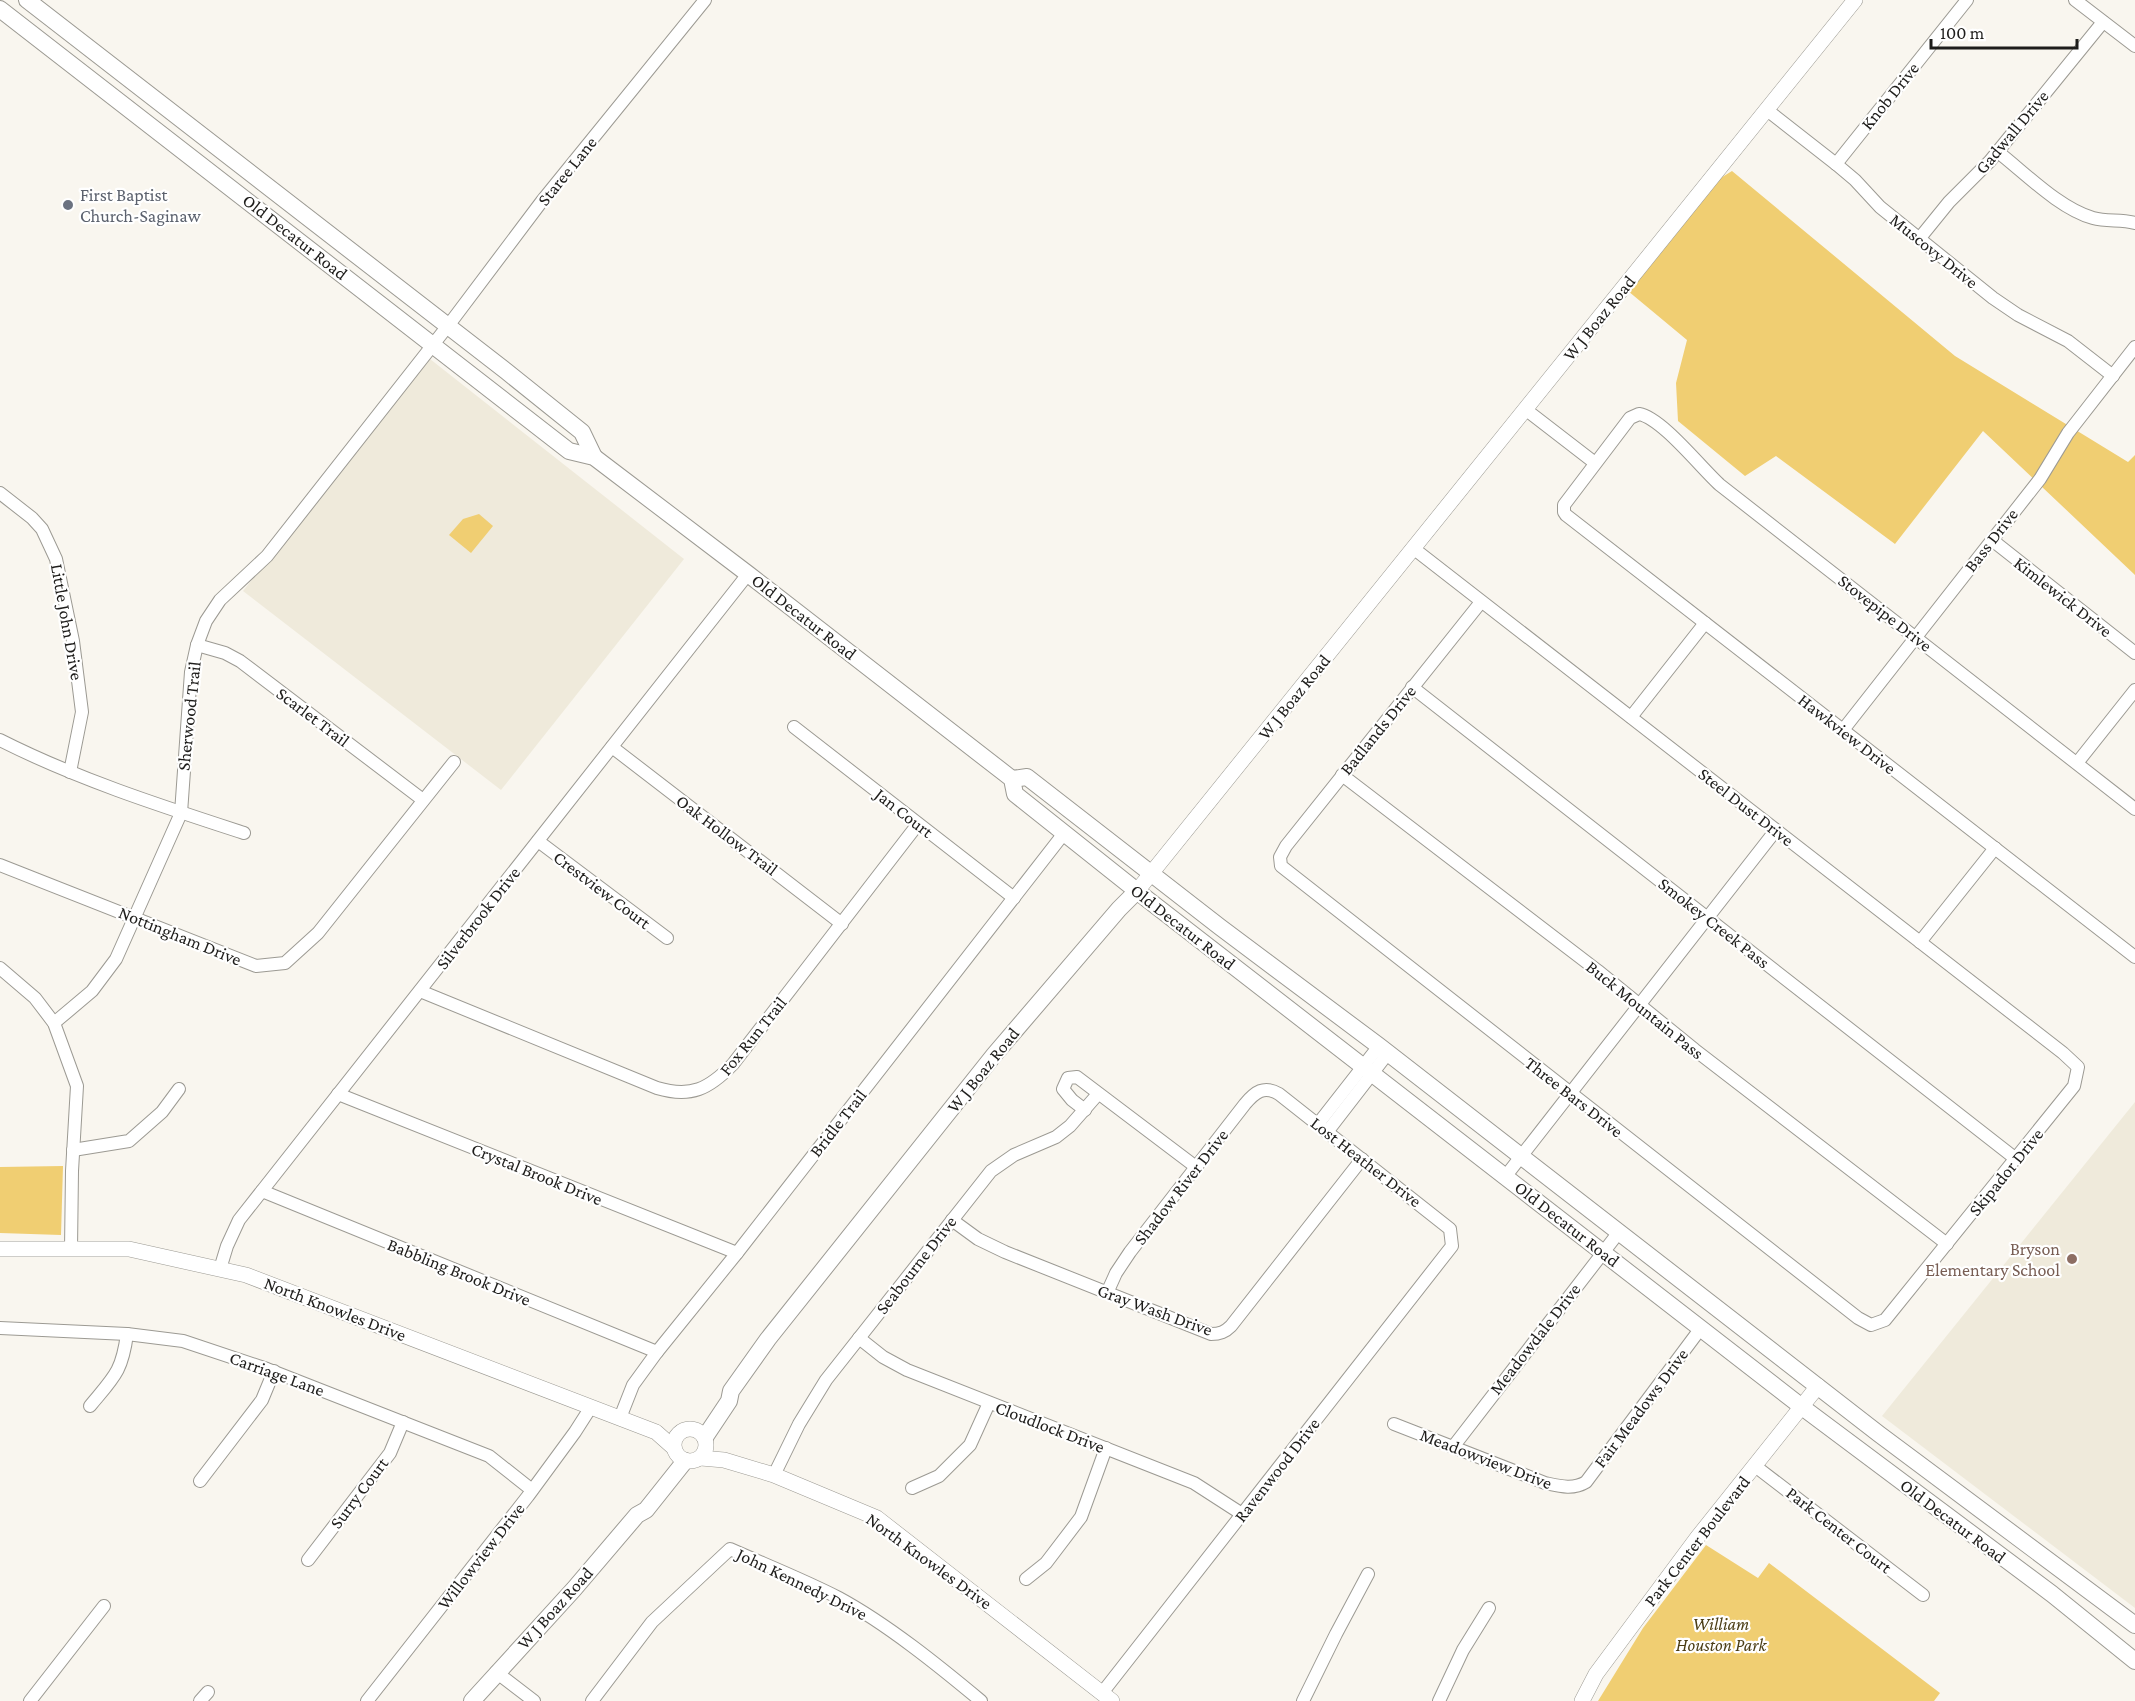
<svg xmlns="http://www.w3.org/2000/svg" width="2135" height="1701" viewBox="0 0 2135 1701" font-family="'Crimson Pro',serif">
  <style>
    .built { fill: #efeadb }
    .green { fill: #f0ce72 }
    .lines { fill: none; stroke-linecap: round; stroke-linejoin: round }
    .minor-casing { stroke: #9c9a93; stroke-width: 14 }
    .tertiary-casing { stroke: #9c9a93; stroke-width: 16 }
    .secondary-casing { stroke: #9c9a93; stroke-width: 18 }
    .minor { stroke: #fff; stroke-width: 12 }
    .tertiary { stroke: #fff; stroke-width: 15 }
    .secondary { stroke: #fff; stroke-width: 16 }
    .worship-dot { fill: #6b7280; stroke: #fff; stroke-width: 2 }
    .education-dot { fill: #8d6e63; stroke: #fff; stroke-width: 2 }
    .labels { text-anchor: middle; stroke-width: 4.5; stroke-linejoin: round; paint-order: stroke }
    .street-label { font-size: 18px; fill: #1e1d1b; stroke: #fff }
    .worship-label { font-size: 18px; fill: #5b616d; stroke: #fff; text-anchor: start }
    .education-label { font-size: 18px; fill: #785e54; stroke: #fff; text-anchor: end }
    .park-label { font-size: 18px; font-style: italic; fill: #4b3d15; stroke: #fff }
  </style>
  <rect width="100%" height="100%" fill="#f9f6ef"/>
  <g class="built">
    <polygon points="430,359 684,559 501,790 243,591"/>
    <polygon points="2135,1102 2135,1608 1882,1416"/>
  </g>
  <g class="green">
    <polygon points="1732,171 1955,356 2128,462 2135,455 2135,575 1983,431 1895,544 1776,456 1745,476 1678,421 1676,383 1687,340 1628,291 1719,179"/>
    <polygon points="479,514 493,526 471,553 449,535 463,519"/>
    <polygon points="63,1166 61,1235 0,1233 0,1167"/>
    <polygon points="1706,1545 1758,1578 1769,1563 1940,1693 1934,1701 1598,1701 1643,1628"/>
  </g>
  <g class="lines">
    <g class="minor-casing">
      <g id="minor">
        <polyline points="2075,0 2135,46"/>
        <polyline points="1767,110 1836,164 1855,180 1880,207 1993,298 2018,315 2068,341 2113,376"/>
        <path d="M1998,152C2025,173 2060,209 2093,218C2107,222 2121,219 2135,223"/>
        <polyline points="1836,164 1967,0"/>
        <polyline points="1919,239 1949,202 1990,161 2103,22"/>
        <polyline points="1525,409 1595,463"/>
        <polyline points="0,493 32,518 42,529 56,559 73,641 82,712 70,772"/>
        <polyline points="1992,540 2135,653"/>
        <polyline points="1413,548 2063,1053 2078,1067 2074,1086 1885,1320 1871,1325 1858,1318 1281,866 1280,857 1286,846 1481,602"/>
        <polyline points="197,645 225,653 240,661 423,800"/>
        <polyline points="1412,687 2016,1159"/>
        <polyline points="1631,717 1705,623"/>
        <polyline points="794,727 1014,898"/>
        <polyline points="1843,730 2040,479 2068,433 2135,347"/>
        <path d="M0,740C77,779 161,806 244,833"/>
        <polyline points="612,747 842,924"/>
        <polyline points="2077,763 2135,690"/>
        <polyline points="1342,775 1598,971 1695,1050 1947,1244"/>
        <path d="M2135,809L1720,485C1701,468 1662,418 1639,414L1630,418L1564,505V512L1566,515L2135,957"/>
        <polyline points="538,841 667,938"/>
        <polyline points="0,865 256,966 285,963 318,933 454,762"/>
        <polyline points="1920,942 1995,848"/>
        <polyline points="0,968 35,998 54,1023 77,1086 72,1171 71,1249"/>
        <path d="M420,991L657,1088C691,1098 709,1089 733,1064L918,824"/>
        <polyline points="54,1023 92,991 116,959 181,813 191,672 197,645 206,621 220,600 267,556 454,318 542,201 705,0"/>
        <polyline points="338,1094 737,1253"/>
        <polyline points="1085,1110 1072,1100 1063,1089 1068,1078 1077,1077 1196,1167"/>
        <polyline points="1318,1124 1379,1046"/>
        <polyline points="1327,1132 1388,1053"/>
        <polyline points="73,1150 129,1141 162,1112 179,1089"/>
        <polyline points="1505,1177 1776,830"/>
        <polyline points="262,1191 657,1352"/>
        <path d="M952,1220L978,1239L1005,1252L1211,1334C1220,1334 1225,1332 1231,1326L1362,1159"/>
        <polyline points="220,1269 227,1246 239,1220 748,574"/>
        <polyline points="0,1328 127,1334 183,1341 267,1369 489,1456 532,1490"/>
        <polyline points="859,1338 883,1357 907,1370 1194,1483 1242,1514"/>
        <path d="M90,1406C114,1377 122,1372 127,1334"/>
        <polyline points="620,1418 633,1385 657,1352 737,1253 1065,832"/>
        <path d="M1394,1424L1545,1483C1559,1486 1573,1490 1586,1482L1701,1328"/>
        <polyline points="1453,1447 1619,1232"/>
        <polyline points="1755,1466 1923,1595"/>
        <polyline points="774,1475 799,1424 826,1380 991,1171 1014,1155 1056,1137 1070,1126 1098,1094"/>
        <polyline points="200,1481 262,1400 274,1371"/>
        <polyline points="912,1488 939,1476 970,1445 989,1403"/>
        <polyline points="308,1560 390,1453 403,1422"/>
        <polyline points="1026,1579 1046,1563 1081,1517 1106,1448"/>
        <polyline points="496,1672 534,1701"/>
        <path d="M1102,1693L1452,1246L1450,1229L1279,1094C1264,1085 1255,1092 1245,1104L1130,1252L1116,1273L1107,1293"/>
        <polyline points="30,1701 104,1606"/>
        <polyline points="200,1701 208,1692"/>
        <polyline points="367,1701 528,1496 575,1432 591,1407"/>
        <path d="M592,1701L652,1622L730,1549C766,1565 804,1580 839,1598C887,1624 939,1666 981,1701"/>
        <polyline points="1303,1701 1336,1634 1368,1574"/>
        <polyline points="1439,1701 1463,1650 1489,1608"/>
      </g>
    </g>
    <g class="tertiary-casing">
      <g id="tertiary">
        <polyline points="1137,891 1855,0"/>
        <polyline points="0,1249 129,1249 246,1275 656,1432 674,1448"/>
        <circle cx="690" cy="1445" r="16"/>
        <polyline points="701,1458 724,1460 774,1475 877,1518 1112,1701"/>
        <polyline points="1582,1701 1596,1674 1697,1538 1818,1386"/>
      </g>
    </g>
    <g class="secondary-casing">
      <g id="secondary">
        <polyline points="27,0 506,371 582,432 594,457"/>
        <polyline points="0,9 569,451 594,457 748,574 1012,779 1015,794 1147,899 1802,1407 2052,1594 2135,1661"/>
        <polyline points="1012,779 1027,777 1220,927 1379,1046 1879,1434 2135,1625"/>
        <polyline points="705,1437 729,1401 731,1391 768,1339 994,1055 1119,909 1137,891"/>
        <polyline points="472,1701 574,1589 637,1515 646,1510 685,1461"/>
      </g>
    </g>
    <use href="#minor" class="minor"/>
    <use href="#tertiary" class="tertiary"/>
    <use href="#secondary" class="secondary"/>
  </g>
  <circle class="worship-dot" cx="68" cy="205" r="6"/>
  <circle class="education-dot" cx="2072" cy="1259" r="6"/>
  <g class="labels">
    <g class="street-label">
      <text transform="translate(1890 96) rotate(-51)" y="6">Knob Drive</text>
      <text transform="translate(2012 132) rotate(-50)" y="6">Gadwall Drive</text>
      <text transform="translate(567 171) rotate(-51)" y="6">Staree Lane</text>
      <text transform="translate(295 237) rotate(38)" y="6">Old Decatur Road</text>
      <text transform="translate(1934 251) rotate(39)" y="6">Muscovy Drive</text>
      <text transform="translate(1599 318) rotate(-51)" y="6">W J Boaz Road</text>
      <text transform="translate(1991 540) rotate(-52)" y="6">Bass Drive</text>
      <text transform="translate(2063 597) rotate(38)" y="6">Kimlewick Drive</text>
      <text transform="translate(1885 613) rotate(38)" y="6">Stovepipe Drive</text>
      <text transform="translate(804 617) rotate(38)" y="6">Old Decatur Road</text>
      <text transform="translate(67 622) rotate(80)" y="6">Little John Drive</text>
      <text transform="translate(1294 697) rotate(-51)" y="6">W J Boaz Road</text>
      <text transform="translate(189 716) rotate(-84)" y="6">Sherwood Trail</text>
      <text transform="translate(313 717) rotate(37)" y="6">Scarlet Trail</text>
      <text transform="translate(1378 730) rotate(-51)" y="6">Badlands Drive</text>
      <text transform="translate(1847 734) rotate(38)" y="6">Hawkview Drive</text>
      <text transform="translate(1746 807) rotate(38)" y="6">Steel Dust Drive</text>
      <text transform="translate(904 813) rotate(38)" y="6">Jan Court</text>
      <text transform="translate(727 835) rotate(37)" y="6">Oak Hollow Trail</text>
      <text transform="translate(602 890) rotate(37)" y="6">Crestview Court</text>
      <text transform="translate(478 918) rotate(-52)" y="6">Silverbrook Drive</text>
      <text transform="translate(1714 923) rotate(38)" y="6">Smokey Creek Pass</text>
      <text transform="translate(1183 927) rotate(38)" y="6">Old Decatur Road</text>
      <text transform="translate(180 936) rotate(22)" y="6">Nottingham Drive</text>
      <text transform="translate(1645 1010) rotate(39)" y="6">Buck Mountain Pass</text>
      <text transform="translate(753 1036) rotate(-51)" y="6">Fox Run Trail</text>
      <text transform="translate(983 1070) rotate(-51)" y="6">W J Boaz Road</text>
      <text transform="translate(1574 1097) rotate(38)" y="6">Three Bars Drive</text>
      <text transform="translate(838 1123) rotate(-52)" y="6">Bridle Trail</text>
      <text transform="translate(1366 1162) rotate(38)" y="6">Lost Heather Drive</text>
      <text transform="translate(2006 1172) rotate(-51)" y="6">Skipador Drive</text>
      <text transform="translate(537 1174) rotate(22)" y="6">Crystal Brook Drive</text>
      <text transform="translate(1181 1187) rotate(-52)" y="6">Shadow River Drive</text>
      <text transform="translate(1567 1224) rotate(38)" y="6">Old Decatur Road</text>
      <text transform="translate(916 1265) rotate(-52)" y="6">Seabourne Drive</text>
      <text transform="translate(459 1272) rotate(22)" y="6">Babbling Brook Drive</text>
      <text transform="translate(335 1309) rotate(21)" y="6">North Knowles Drive</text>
      <text transform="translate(1155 1310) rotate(20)" y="6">Gray Wash Drive</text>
      <text transform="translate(1535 1339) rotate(-52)" y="6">Meadowdale Drive</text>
      <text transform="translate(277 1374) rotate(20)" y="6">Carriage Lane</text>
      <text transform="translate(1641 1408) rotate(-53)" y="6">Fair Meadows Drive</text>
      <text transform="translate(1050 1427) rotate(21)" y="6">Cloudlock Drive</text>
      <text transform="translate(1486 1459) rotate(21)" y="6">Meadowview Drive</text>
      <text transform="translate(1277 1470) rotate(-52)" y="6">Ravenwood Drive</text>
      <text transform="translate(359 1493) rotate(-53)" y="6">Surry Court</text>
      <text transform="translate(1953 1521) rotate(37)" y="6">Old Decatur Road</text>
      <text transform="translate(1839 1530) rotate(38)" y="6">Park Center Court</text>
      <text transform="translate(1697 1541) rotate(-52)" y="6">Park Center Boulevard</text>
      <text transform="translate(481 1556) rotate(-52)" y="6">Willowview Drive</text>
      <text transform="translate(929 1561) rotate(36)" y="6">North Knowles Drive</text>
      <text transform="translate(802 1584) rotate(26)" y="6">John Kennedy Drive</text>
      <text transform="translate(555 1608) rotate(-48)" y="6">W J Boaz Road</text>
    </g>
    <g class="worship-label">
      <text x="80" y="201">First Baptist<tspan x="80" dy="21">Church-Saginaw</tspan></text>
    </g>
    <g class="education-label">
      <text x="2060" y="1255">Bryson<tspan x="2060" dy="21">Elementary School</tspan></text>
    </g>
    <g class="park-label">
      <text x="1721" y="1630">William<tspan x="1721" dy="21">Houston Park</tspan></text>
    </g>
  </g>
  <path d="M1931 39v9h146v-9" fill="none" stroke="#1e1d1b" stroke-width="3"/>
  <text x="1940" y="39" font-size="18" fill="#1e1d1b" stroke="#ffffff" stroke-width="4.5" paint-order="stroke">100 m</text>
</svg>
